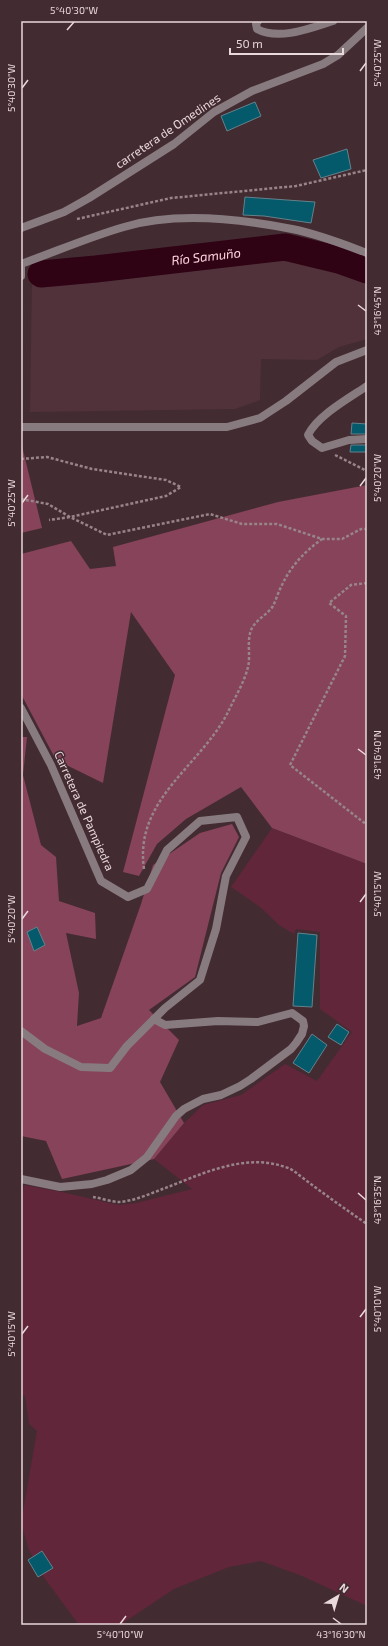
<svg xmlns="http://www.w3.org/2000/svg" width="388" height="1646" viewBox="0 0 388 1646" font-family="'Exo 2',sans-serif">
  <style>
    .built { fill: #51323b }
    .green { fill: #61263a }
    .forest { fill: #864359 }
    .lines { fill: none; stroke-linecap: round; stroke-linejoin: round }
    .river { stroke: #2f0214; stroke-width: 27 }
    .building { fill: #04596a; stroke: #64828b }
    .path { stroke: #988489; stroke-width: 2.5; stroke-dasharray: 3 2; stroke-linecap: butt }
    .service { stroke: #887b7f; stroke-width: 8 }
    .minor { stroke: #887b7f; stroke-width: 8 }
    .tertiary { stroke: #887b7f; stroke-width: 8 }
    .ticks { fill: none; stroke: #e9d8dc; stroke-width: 1.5 }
    .labels { text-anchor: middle; stroke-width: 3; stroke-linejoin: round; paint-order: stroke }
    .street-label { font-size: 12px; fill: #e9d8dc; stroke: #432b32 }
    .water-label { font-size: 13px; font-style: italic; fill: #fed3de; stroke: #432b32 }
    .neatline { fill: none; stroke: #e9d8dc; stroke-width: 1.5 }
    .ticks-label { font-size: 10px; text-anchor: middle; fill: #e9d8dc }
  </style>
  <rect width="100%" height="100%" fill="#432b32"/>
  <polygon class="built" points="283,251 340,266 367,276 367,339 339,347 317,360 261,359 260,400 235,409 30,412 32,279 94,274"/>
  <polygon class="green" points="272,828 367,864 367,1606 302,1576 261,1561 229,1567 174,1589 120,1625 79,1625 45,1579 29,1550 21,1523 37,1431 29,1424 25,1396 21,1395 21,1203 24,1185 62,1192 118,1205 136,1203 192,1189 154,1159 184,1123 203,1105 241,1095 285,1064 317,1081 352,1032 320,1009 320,932 296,929 294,934 279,925 260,907 231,887"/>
  <g class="forest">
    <polygon points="21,442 42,528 21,533"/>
    <polygon points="367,485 367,864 272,828 241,787 186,819 157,844 139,876 123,872 175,675 131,612 103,783 56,760 21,694 21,554 71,541 90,569 116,566 113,547 278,502"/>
    <polygon points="21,737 27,737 23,775 41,845 56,857 59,901 95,913 96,939 66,933 79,993 77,1026 101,1018 141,904 153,865 200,833 232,824 239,837 221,873 195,977 149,1010 179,1040 160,1082 184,1123 154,1159 62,1179 46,1141 21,1136"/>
  </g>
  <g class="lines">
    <path class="river" id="s1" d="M41,274L96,269L285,247L339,260L367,270"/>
  </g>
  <g class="building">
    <polygon points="255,102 261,116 227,131 221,116"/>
    <polygon points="347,149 351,169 321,178 313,160"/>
    <polygon points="245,197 315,202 311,223 264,216 243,215"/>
    <polygon points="352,423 367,424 367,434 351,434"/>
    <polygon points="351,445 367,445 367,452 350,452"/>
    <polygon points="37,927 45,945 34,951 27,932"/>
    <polygon points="298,933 317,935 312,1007 293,1006"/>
    <polygon points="337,1024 349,1032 341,1045 328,1037"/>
    <polygon points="312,1034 327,1045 309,1073 293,1063"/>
    <polygon points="42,1551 53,1568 38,1577 28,1560"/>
  </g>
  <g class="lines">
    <g class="path">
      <polyline points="77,219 171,198 296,186 367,170"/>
      <polyline points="335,455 367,471"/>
      <polyline points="21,459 47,457 92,469 166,480 181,487 166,496 70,517 49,520"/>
      <polyline points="21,499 48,504 70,517 107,535 210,514 242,524 277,524 322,539 342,539 361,529 367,529"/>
      <polyline points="367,583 351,585 329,603 346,616 345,656 290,765 367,825"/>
      <path d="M144,869C134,800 199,767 227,714C234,699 244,683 248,667C251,655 246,640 252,628C257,619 268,614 273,606C276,600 278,593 281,587C290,567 304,552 322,539"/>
      <path d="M93,1197C101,1198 111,1202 119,1202C133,1201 147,1195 160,1190C198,1176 243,1152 285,1167C293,1169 297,1174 303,1178C324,1194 345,1209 367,1224"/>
    </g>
    <g class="service">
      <path d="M258,21L256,24L257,29C279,41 311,28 333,21"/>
      <polyline points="21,228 64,212 89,198 174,144 214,112 252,91 323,64 338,55 367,28"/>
      <polyline points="21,1179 60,1187 71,1186 92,1184 107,1180 131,1170 147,1157 176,1116 184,1109 203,1099 221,1095 240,1086 251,1079 291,1049 296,1043 302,1034 304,1026 303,1021 292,1013 258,1022 218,1021 165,1025 154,1019"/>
    </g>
    <g class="minor">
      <polyline points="21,276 21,264"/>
      <path d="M367,386C349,398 317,416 308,435L312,441L322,448L349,440L367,439"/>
      <polyline points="21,427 227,427 260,418 286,401 336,362 367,350"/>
    </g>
    <g class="tertiary">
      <path d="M21,264C55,252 89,237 124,227C174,212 241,219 292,229C318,234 343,244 367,253"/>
      <polyline points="21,708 51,765 101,881 128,897 147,889 167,850 200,821 237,817 246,837 226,876 216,929 200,980 165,1008 127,1046 110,1068 81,1067 45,1049 21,1031"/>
    </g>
  </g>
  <path class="ticks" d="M67,30L74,22M360,71L366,63M22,88L28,80M358,305L366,311M360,486L366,478M22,503L28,495M358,749L366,755M360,902L366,894M22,919L28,911M358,1193L366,1200M360,1317L366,1309M22,1334L28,1326M333,1618L341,1624M120,1624L126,1616"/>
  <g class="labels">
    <g class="street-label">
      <text transform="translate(168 131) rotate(-34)" y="4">carretera de Omedines</text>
      <text transform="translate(84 811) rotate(66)" y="4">Carretera de Pampiedra</text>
    </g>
    <g class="water-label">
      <text dy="5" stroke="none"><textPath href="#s1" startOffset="166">Río Samuño</textPath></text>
    </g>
  </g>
  <rect width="388" height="1646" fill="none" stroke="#432b32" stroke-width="44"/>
  <g transform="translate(338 1596) rotate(38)" stroke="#432b32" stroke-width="3" paint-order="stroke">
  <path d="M0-3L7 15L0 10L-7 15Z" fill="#e9d8dc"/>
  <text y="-6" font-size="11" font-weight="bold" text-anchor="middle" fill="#e9d8dc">N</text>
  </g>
  <path d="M230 48v6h113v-6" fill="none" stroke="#e9d8dc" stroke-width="2"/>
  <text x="236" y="48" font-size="12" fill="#e9d8dc" stroke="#432b32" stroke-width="3" paint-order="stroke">50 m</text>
  <rect x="22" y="22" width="344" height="1602" class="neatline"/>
  <g class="ticks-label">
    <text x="74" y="14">5°40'30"W</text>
    <text transform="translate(377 63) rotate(-90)" y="4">5°40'25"W</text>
    <text transform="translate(11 88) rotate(-90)" y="4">5°40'30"W</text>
    <text transform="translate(377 311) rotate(-90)" y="4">43°16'45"N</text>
    <text transform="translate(377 478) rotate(-90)" y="4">5°40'20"W</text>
    <text transform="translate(11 503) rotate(-90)" y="4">5°40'25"W</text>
    <text transform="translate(377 755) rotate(-90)" y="4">43°16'40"N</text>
    <text transform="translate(377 894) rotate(-90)" y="4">5°40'15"W</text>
    <text transform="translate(11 919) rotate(-90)" y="4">5°40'20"W</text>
    <text transform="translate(377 1200) rotate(-90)" y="4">43°16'35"N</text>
    <text transform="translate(377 1309) rotate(-90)" y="4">5°40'10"W</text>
    <text transform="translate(11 1334) rotate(-90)" y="4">5°40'15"W</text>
    <text x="120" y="1638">5°40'10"W</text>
    <text x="341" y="1638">43°16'30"N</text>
  </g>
</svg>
